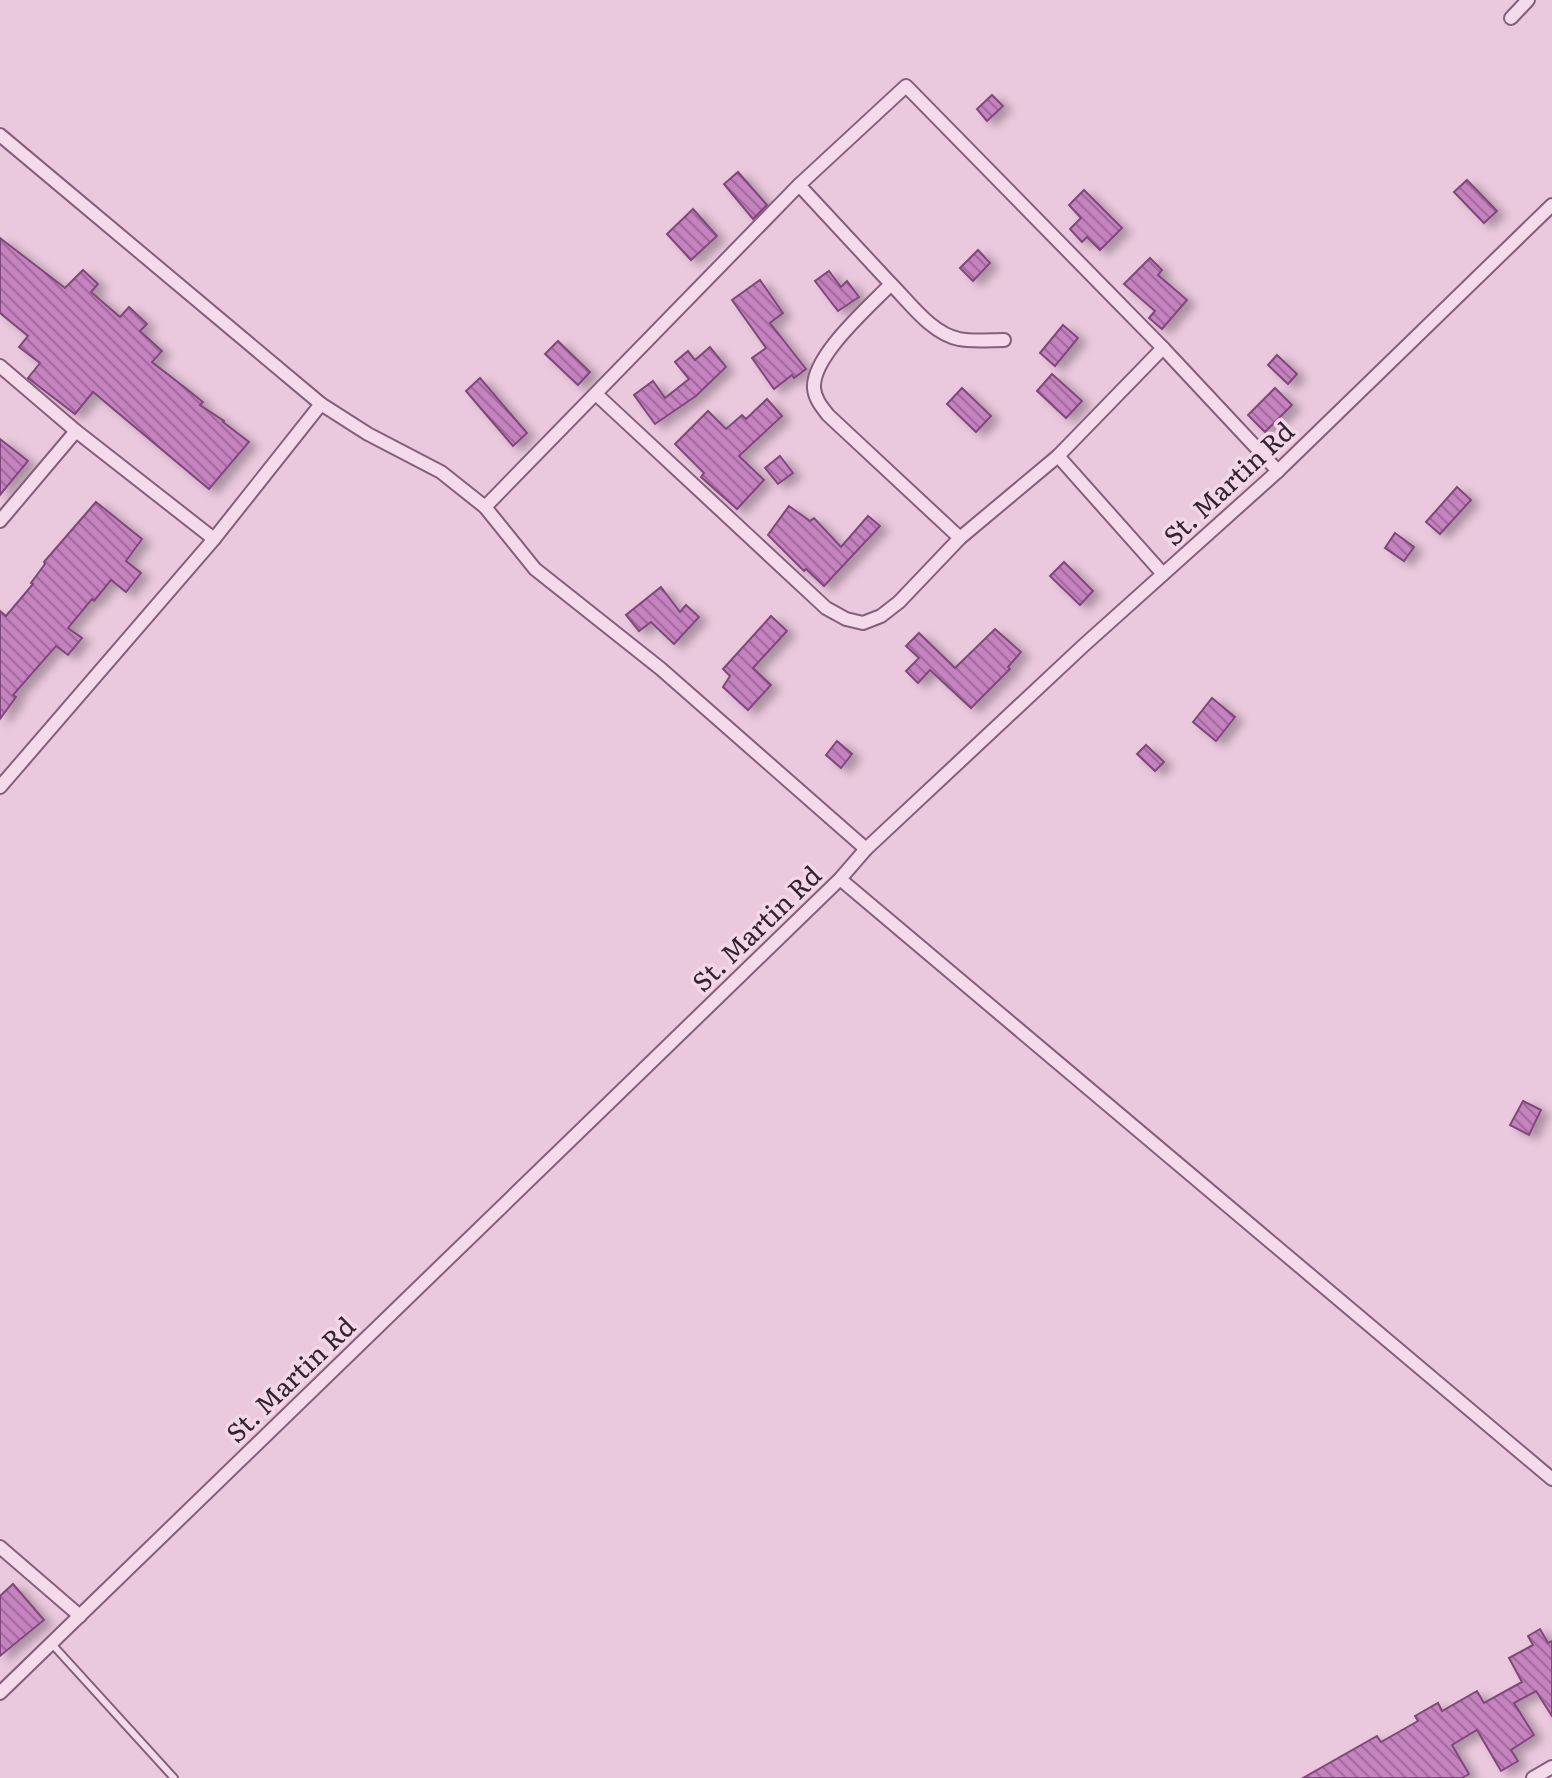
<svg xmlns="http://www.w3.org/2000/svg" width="1552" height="1778" viewBox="0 0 1552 1778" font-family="Literata,serif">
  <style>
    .building { fill: url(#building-back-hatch); stroke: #80477d; stroke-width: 2; filter: url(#shadow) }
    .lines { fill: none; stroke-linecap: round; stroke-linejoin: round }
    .lane-casing { stroke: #845f7c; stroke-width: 10 }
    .street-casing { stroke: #845f7c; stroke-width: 16 }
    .lane { stroke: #f5daeb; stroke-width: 6 }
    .street { stroke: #f5daeb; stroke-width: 12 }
    .labels { text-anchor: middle; stroke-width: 7; stroke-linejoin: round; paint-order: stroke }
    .street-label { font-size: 26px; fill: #362133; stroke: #f2d7e8 }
  </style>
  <defs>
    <pattern id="building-back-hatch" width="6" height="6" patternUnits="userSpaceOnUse" patternTransform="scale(2)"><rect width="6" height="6" fill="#c482be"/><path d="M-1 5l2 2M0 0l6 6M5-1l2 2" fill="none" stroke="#a06a9b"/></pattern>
    <filter id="shadow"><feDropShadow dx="8" dy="4.5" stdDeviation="4" flood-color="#0004"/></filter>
  </defs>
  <rect width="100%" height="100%" fill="#eac8dd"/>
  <g class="building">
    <polygon points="992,95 1003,106 987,121 977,109"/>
    <polygon points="738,172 767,205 753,219 724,184"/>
    <polygon points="1467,180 1497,211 1484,223 1454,192"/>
    <polygon points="1084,190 1122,228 1100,250 1087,237 1082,242 1070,229 1081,218 1069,205"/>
    <polygon points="693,209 717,236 691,260 667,234"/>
    <polygon points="0,238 65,288 83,270 98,284 91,292 120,317 129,307 147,324 140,331 162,351 152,362 188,390 203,402 200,405 224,421 223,422 249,442 209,489 93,392 75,414 28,378 40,363 19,347 28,336 0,313"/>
    <polygon points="978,250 990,263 973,281 960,268"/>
    <polygon points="1150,258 1162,270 1158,275 1187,300 1162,329 1149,318 1155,311 1124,284"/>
    <polygon points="829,271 841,287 847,281 859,297 838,311 815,281"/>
    <polygon points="760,280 783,313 770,323 806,369 794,378 792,375 774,389 752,358 766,348 732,300"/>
    <polygon points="1063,325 1078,338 1055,366 1040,353"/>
    <polygon points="558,341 590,372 578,385 545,354"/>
    <polygon points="710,347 726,367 696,396 655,424 634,395 653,381 665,398 689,379 675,362 688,351 695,360"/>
    <polygon points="1277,355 1297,374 1288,384 1268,365"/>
    <polygon points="1052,374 1082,401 1066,418 1037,391"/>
    <polygon points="480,378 527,433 513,446 466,391"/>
    <polygon points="962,388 991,416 976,432 947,404"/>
    <polygon points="1275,388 1292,405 1265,432 1248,415"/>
    <polygon points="767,399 782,416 739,456 764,480 737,509 701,477 704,473 675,444 708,411 726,429 742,415 746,419"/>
    <polygon points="0,439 28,461 0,495"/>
    <polygon points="780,456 793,473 778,484 765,468"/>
    <polygon points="1457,487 1471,500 1440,534 1426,522"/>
    <polygon points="96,502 142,539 126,561 141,573 126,592 111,580 94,601 92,599 68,628 82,638 68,655 56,646 13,695 16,697 0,719 0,611 6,616 33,584 31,583 45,564 44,562"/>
    <polygon points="789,506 810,521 814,518 841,547 868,516 880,526 824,586 806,569 804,571 768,535"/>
    <polygon points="1395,533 1414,547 1404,561 1385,548"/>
    <polygon points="1064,562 1093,591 1080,605 1050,576"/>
    <polygon points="661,587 680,612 686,605 699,617 674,644 651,622 639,631 626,615"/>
    <polygon points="771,616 787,631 753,668 771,685 748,710 723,687 730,676 723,669"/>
    <polygon points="995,629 1021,652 1008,667 1010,669 971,708 930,670 918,683 906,671 919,658 906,646 919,633 955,668"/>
    <polygon points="1212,698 1235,717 1216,741 1193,722"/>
    <polygon points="837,741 852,754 841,768 826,755"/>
    <polygon points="1146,745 1164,762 1155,771 1137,754"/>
    <polygon points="1523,1101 1541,1110 1529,1135 1510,1125"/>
    <polygon points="13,1584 44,1620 0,1656 0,1596"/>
    <polygon points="1540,1629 1548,1643 1552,1641 1552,1716 1536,1691 1514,1703 1534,1735 1511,1750 1518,1761 1501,1771 1477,1730 1452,1745 1469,1774 1462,1778 1303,1778 1377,1736 1381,1742 1418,1721 1415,1716 1438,1703 1442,1711 1477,1691 1484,1703 1522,1682 1509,1658 1533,1645 1528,1636"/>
  </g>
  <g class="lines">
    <g class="lane-casing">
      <polyline id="lane" points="51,1643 174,1778"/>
    </g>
    <g class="street-casing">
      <g id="street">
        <polyline points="1511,18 1528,0"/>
        <polyline points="0,135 321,404 368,434 441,472 485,507 535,569 661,669 866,849"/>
        <path d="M799,185L891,284C869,307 812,356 814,388C815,399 821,406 828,415L960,538"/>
        <path d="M891,284C910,303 932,334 959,339C973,342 990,340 1004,340"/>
        <polyline points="0,366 76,431 214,539"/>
        <polyline points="596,394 826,608 846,619 863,623 881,616 899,602 960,538 1058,456 1163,348"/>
        <polyline points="1058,456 1163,574"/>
        <polyline points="485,507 799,185 906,86 1163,348 1278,471"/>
        <polyline points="0,521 76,431"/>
        <polyline points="0,787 214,539 321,404"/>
        <polyline points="840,879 1552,1479"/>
        <polyline points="0,1547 80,1616"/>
        <polyline points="0,1693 840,879 866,849 1083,646 1278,471 1552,205"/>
        <polyline points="1533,1778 1552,1767"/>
      </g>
    </g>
    <use href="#lane" class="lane"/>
    <use href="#street" class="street"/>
  </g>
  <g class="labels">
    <g class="street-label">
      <text transform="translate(1229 484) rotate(-43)" y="9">St. Martin Rd</text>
      <text transform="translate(757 929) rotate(-44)" y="9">St. Martin Rd</text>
      <text transform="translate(291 1380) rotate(-44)" y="9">St. Martin Rd</text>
    </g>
  </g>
</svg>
